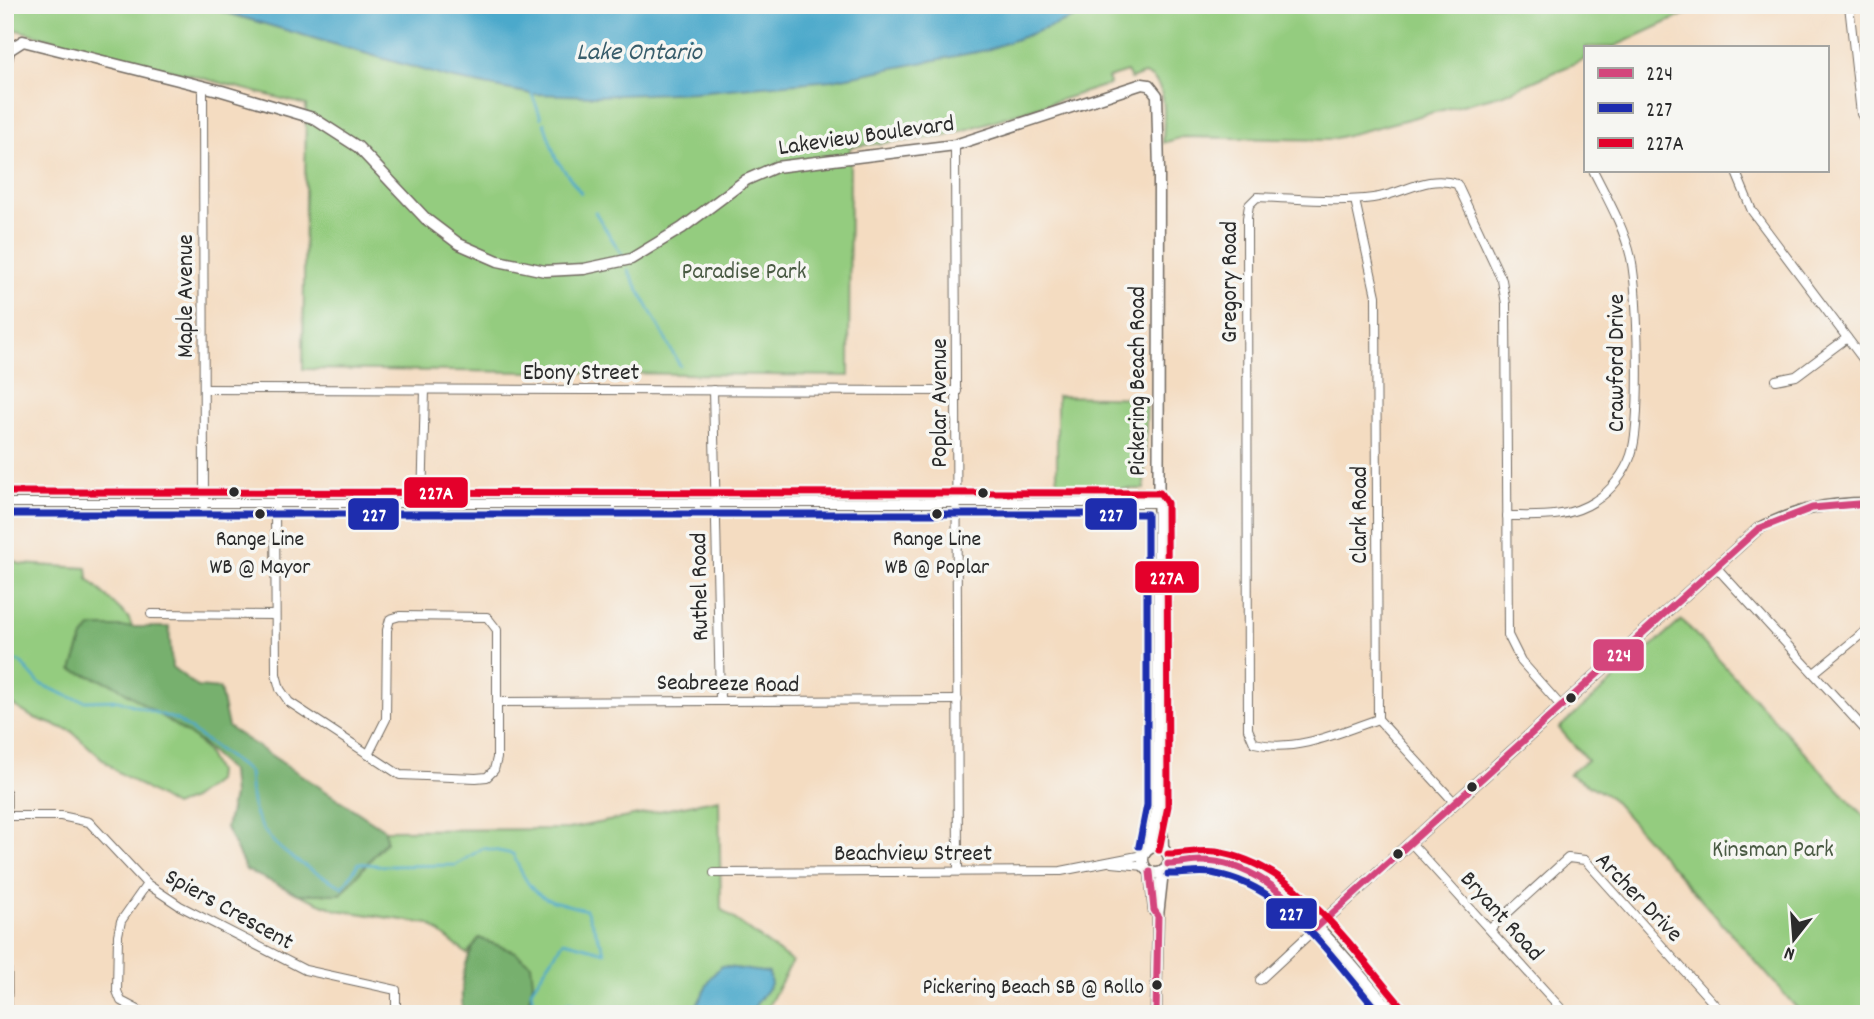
<svg xmlns="http://www.w3.org/2000/svg" width="1874" height="1019" viewBox="0 0 1874 1019" font-family="Dekko,sans-serif">
  <style>
    .green { fill: #94cc7f; stroke: #607c55; stroke-width: 2 }
    .forest { fill: #77b06e; stroke: #516e4c; stroke-width: 2 }
    .water { fill: #4ca9cb; stroke: #3c6a7b; stroke-width: 2 }
    .lines { fill: none; stroke-linecap: round; stroke-linejoin: round }
    .stream { stroke: #4ca9cb; stroke-width: 2.5 }
    .street-casing { stroke: #716960; stroke-width: 10 }
    .secondary-casing { stroke: #716960; stroke-width: 13 }
    .street { stroke: #fff; stroke-width: 8 }
    .secondary { stroke: #fff; stroke-width: 10 }
    .bus-1-casing { stroke: #f6f6f2; stroke-width: 12 }
    .bus-2-casing { stroke: #f6f6f2; stroke-width: 12 }
    .bus-3-casing { stroke: #f6f6f2; stroke-width: 12 }
    .bus-1 { stroke: #d4457c; stroke-width: 7 }
    .bus-2 { stroke: #1e2dae; stroke-width: 7 }
    .bus-3 { stroke: #e4002b; stroke-width: 7 }
    .bus-dot { fill: #2b2b2b; stroke: #f6f6f2; stroke-width: 2.5 }
    .labels { text-anchor: middle; stroke-width: 7; stroke-linejoin: round; paint-order: stroke }
    .bus-label { font-size: 22px; fill: #2b2b2b; stroke: #f6f6f2 }
    .street-label { font-size: 24px; fill: #2b2b2b; stroke: #f6f6f2 }
    .park-label { font-size: 24px; fill: #4a5b44; stroke: #f6f6f2 }
    .water-label { font-size: 26px; font-style: italic; fill: #385d6b; stroke: #f6f6f2 }
    .line-badge { stroke: #f6f6f2; stroke-width: 2.5 }
    .badge-label { font-size: 19px; text-anchor: middle; font-weight: bold; fill: #fff }
  </style>
  <rect width="100%" height="100%" fill="#f6f6f2"/>
  <filter id="ink" filterUnits="userSpaceOnUse"><feTurbulence type="fractalNoise" baseFrequency=".0143" numOctaves="2"/><feDisplacementMap in="SourceGraphic" scale="14" xChannelSelector="R" yChannelSelector="G"/><feConvolveMatrix kernelMatrix="1 2 1 2 8 2 1 2 1" color-interpolation-filters="sRGB"/></filter>
  <filter id="wash" filterUnits="userSpaceOnUse"><feTurbulence type="fractalNoise" baseFrequency=".00686" numOctaves="4" result="noise"/><feDisplacementMap in="SourceGraphic" scale="28" xChannelSelector="R" yChannelSelector="G"/><feGaussianBlur stdDeviation="1.57" result="paint"/><feColorMatrix in="noise" values="0 0 0 0 0 0 0 0 0 0 0 0 0 0 0 0 0 1.4 0 .05"/><feComposite in="paint" operator="in"/></filter>
  <g filter="url(#wash)">
    <rect width="100%" height="100%" fill="#f4dcc1"/>
    <g class="green">
      <path d="M5,5H200L450,78L532,94L1100,10L1109,5H1705L1613,47H1585V59L1504,94L1328,140L1183,137L1163,143C1163,120 1171,83 1144,74L1131,79L1127,72L1108,78L1110,84L946,136L850,147L849,376L303,369L306,105L13,29L5,34Z"/>
      <polygon points="1057,396 1147,398 1144,489 1057,489"/>
      <polygon points="5,556 20,564 87,568 88,579 128,617 164,704 206,751 217,772 216,781 192,799 174,806 115,770 71,731 32,717 5,700"/>
      <polygon points="1682,620 1869,822 1869,1014 1802,1014 1610,797 1569,774 1587,760 1559,728"/>
      <polygon points="719,799 721,909 792,962 764,1014 526,1014 533,982 479,938 467,954 429,924 337,910 298,894 341,894 386,842 385,830 568,829"/>
    </g>
    <g class="forest">
      <polygon points="92,627 169,627 172,667 198,687 220,689 228,727 385,830 386,841 341,894 298,894 246,870 226,828 233,796 231,772 201,743 113,684 72,670 83,637"/>
      <path d="M479,938L515,952L531,964L533,982L526,1014H463C460,985 462,962 479,938Z"/>
    </g>
    <g class="water">
      <polygon points="200,5 1109,5 987,50 832,80 696,92 595,96 532,94 450,78"/>
      <polygon points="721,966 769,973 771,984 749,1014 693,1014 711,977"/>
    </g>
    <g class="lines">
      <g class="stream">
        <polyline points="532,94 541,118"/>
        <polyline points="544,123 556,159 581,193"/>
        <polyline points="595,212 622,255"/>
        <polyline points="628,270 680,366"/>
        <path d="M5,658L20,662L40,684L70,697L86,701L118,700L177,720L249,772C250,784 250,798 254,810C266,849 309,869 343,887L359,863L384,866L456,865L483,848L513,854C533,901 539,897 586,910L605,952L564,941L531,990L534,1009L537,1014"/>
        <polyline points="546,1014 569,1002 590,1010 589,1014"/>
      </g>
    </g>
  </g>
  <g filter="url(#ink)">
    <g class="lines">
      <g class="street-casing">
        <g id="street">
          <polyline points="1849,5 1861,114 1869,127"/>
          <polyline points="203,88 204,505"/>
          <polyline points="955,145 958,870"/>
          <polyline points="1735,170 1752,211 1869,367"/>
          <polyline points="1355,200 1376,296 1378,719 1455,803"/>
          <polyline points="1776,380 1796,376 1847,338"/>
          <polyline points="204,389 957,391"/>
          <polyline points="713,390 720,699"/>
          <polyline points="5,503 1157,503"/>
          <polyline points="275,504 276,674 280,689 289,702 400,775 476,778 487,777 494,770 497,758 497,630 487,617 400,616 390,619 387,630 386,719 368,755"/>
          <polyline points="422,504 425,390"/>
          <path d="M1507,516C1538,516 1568,519 1595,501C1611,491 1625,473 1631,455C1642,422 1638,294 1631,258C1624,227 1607,198 1593,170"/>
          <polyline points="1716,567 1869,734"/>
          <polyline points="151,614 275,615"/>
          <polyline points="1814,673 1869,628"/>
          <polyline points="498,702 958,700"/>
          <path d="M1378,719C1338,733 1296,753 1254,743L1248,729L1247,218L1249,205L1257,197C1295,198 1335,203 1373,198C1405,194 1425,174 1457,184L1502,280L1506,304L1508,635L1521,661L1561,706"/>
          <polyline points="5,816 61,816 89,822 147,884 180,906 305,970 396,990 396,1014"/>
          <polyline points="1411,843 1566,1014"/>
          <polyline points="1112,863 1144,866"/>
          <polyline points="714,873 1061,871 1143,855"/>
          <polyline points="1490,929 1568,858 1585,860 1723,1014"/>
          <polyline points="1260,980 1316,928"/>
          <polyline points="146,1014 121,1001 117,991 118,935 121,921 147,884"/>
        </g>
      </g>
      <g class="secondary-casing">
        <g id="secondary">
          <polyline points="5,296 6,63 9,50 23,41 222,91 313,118 358,147 426,219 459,244 498,261 545,271 584,269 631,259 682,228 746,180 776,167 955,145 1142,84 1149,85 1157,95 1159,171 1158,806 1149,848"/>
          <polyline points="5,793 6,1014"/>
          <polyline points="1158,806 1162,812 1163,849"/>
          <circle cx="1156" cy="860" r="13"/>
          <path d="M1169,856C1278,858 1327,940 1394,1014"/>
          <polyline points="1168,864 1184,865 1199,860"/>
          <polyline points="1150,872 1154,911"/>
          <path d="M1316,928L1758,529C1797,509 1825,503 1869,503"/>
          <polyline points="1156,1014 1158,916 1163,871"/>
        </g>
      </g>
      <use href="#street" class="street"/>
      <use href="#secondary" class="secondary"/>
      <g class="bus-1-casing">
        <g id="bus-1">
          <path d="M1168,864C1179,864 1190,861 1201,861C1249,861 1286,894 1316,928"/>
          <polyline points="1150,872 1154,910 1158,916 1156,1014"/>
          <polyline points="1316,928 1758,529 1812,508 1869,503"/>
        </g>
      </g>
      <g class="bus-2-casing">
        <g id="bus-2">
          <polyline points="5,514 1147,514 1147,805 1139,846"/>
          <path d="M1168,874C1184,875 1200,870 1216,874C1288,887 1335,962 1380,1014"/>
        </g>
      </g>
      <g class="bus-3-casing">
        <g id="bus-3">
          <polyline points="5,492 1160,493 1167,503 1168,806 1159,850"/>
          <path d="M1168,854C1184,854 1200,850 1216,852C1298,864 1353,950 1402,1007"/>
        </g>
      </g>
      <use href="#bus-1" class="bus-1"/>
      <use href="#bus-2" class="bus-2"/>
      <use href="#bus-3" class="bus-3"/>
    </g>
  </g>
  <g class="bus-dot">
    <circle cx="234" cy="492" r="6"/>
    <circle cx="983" cy="493" r="6"/>
    <circle cx="260" cy="514" r="6"/>
    <circle cx="937" cy="514" r="6"/>
    <circle cx="1571" cy="698" r="6"/>
    <circle cx="1472" cy="787" r="6"/>
    <circle cx="1398" cy="854" r="6"/>
    <circle cx="1157" cy="985" r="6"/>
  </g>
  <g class="labels">
    <g class="bus-label">
      <text x="260" y="545">Range Line<tspan x="260" dy="28">WB @ Mayor</tspan></text>
      <text x="937" y="545">Range Line<tspan x="937" dy="28">WB @ Poplar</tspan></text>
      <text x="1144" y="993" text-anchor="end">Pickering Beach SB @ Rollo</text>
    </g>
    <g class="street-label">
      <text transform="translate(866 134) rotate(-8)" y="8">Lakeview Boulevard</text>
      <text transform="translate(1228 282) rotate(-90)" y="8">Gregory Road</text>
      <text transform="translate(184 296) rotate(-90)" y="8">Maple Avenue</text>
      <text transform="translate(1615 363) rotate(-90)" y="8">Crawford Drive</text>
      <text x="581" y="379">Ebony Street</text>
      <text transform="translate(1136 381) rotate(-90)" y="8">Pickering Beach Road</text>
      <text transform="translate(938 403) rotate(-90)" y="8">Poplar Avenue</text>
      <text transform="translate(1358 515) rotate(-90)" y="8">Clark Road</text>
      <text transform="translate(698 587) rotate(-91)" y="8">Ruthel Road</text>
      <text transform="translate(728 682) rotate(1)" y="8">Seabreeze Road</text>
      <text x="913" y="860">Beachview Street</text>
      <text transform="translate(1640 896) rotate(46)" y="8">Archer Drive</text>
      <text transform="translate(230 908) rotate(29)" y="8">Spiers Crescent</text>
      <text transform="translate(1503 915) rotate(48)" y="8">Bryant Road</text>
    </g>
    <g class="park-label">
      <text x="744" y="278">Paradise Park</text>
      <text x="1773" y="856">Kinsman Park</text>
    </g>
    <g class="water-label">
      <text x="639" y="59">Lake Ontario</text>
    </g>
  </g>
  <g class="line-badge">
    <rect x="403" y="476" width="66" height="33" rx="7" fill="#e4002b"/>
    <rect x="347" y="497" width="53" height="34" rx="7" fill="#1e2dae"/>
    <rect x="1084" y="497" width="54" height="34" rx="7" fill="#1e2dae"/>
    <rect x="1134" y="560" width="66" height="34" rx="7" fill="#e4002b"/>
    <rect x="1592" y="638" width="53" height="34" rx="7" fill="#d4457c"/>
    <rect x="1265" y="897" width="53" height="33" rx="7" fill="#1e2dae"/>
  </g>
  <g class="badge-label">
    <text x="436" y="499">227A</text>
    <text x="374" y="521">227</text>
    <text x="1111" y="521">227</text>
    <text x="1167" y="584">227A</text>
    <text x="1619" y="661">224</text>
    <text x="1291" y="920">227</text>
  </g>
  <rect width="1874" height="1019" fill="none" stroke="#f6f6f2" stroke-width="28"/>
  <rect x="1584" y="46" width="245" height="126" fill="#f6f6f2" stroke="#a5a5a2" stroke-width="2"/>
  <rect x="1598" y="68" width="35" height="10" fill="#d4457c" stroke="#a5a5a2" stroke-width="2"/>
  <text x="1646" y="80" font-size="21" fill="#2b2b2b">224</text>
  <rect x="1598" y="103" width="35" height="10" fill="#1e2dae" stroke="#a5a5a2" stroke-width="2"/>
  <text x="1646" y="116" font-size="21" fill="#2b2b2b">227</text>
  <rect x="1598" y="138" width="35" height="10" fill="#e4002b" stroke="#a5a5a2" stroke-width="2"/>
  <text x="1646" y="150" font-size="21" fill="#2b2b2b">227A</text>
  <g transform="translate(1794 939) rotate(197)" stroke="#f6f6f2" stroke-width="5" paint-order="stroke">
  <path d="M0-5L12 26L0 18L-12 26Z" fill="#2b2b2b"/>
  <text y="-10" font-size="19" font-weight="bold" text-anchor="middle" fill="#2b2b2b">N</text>
  </g>
</svg>
